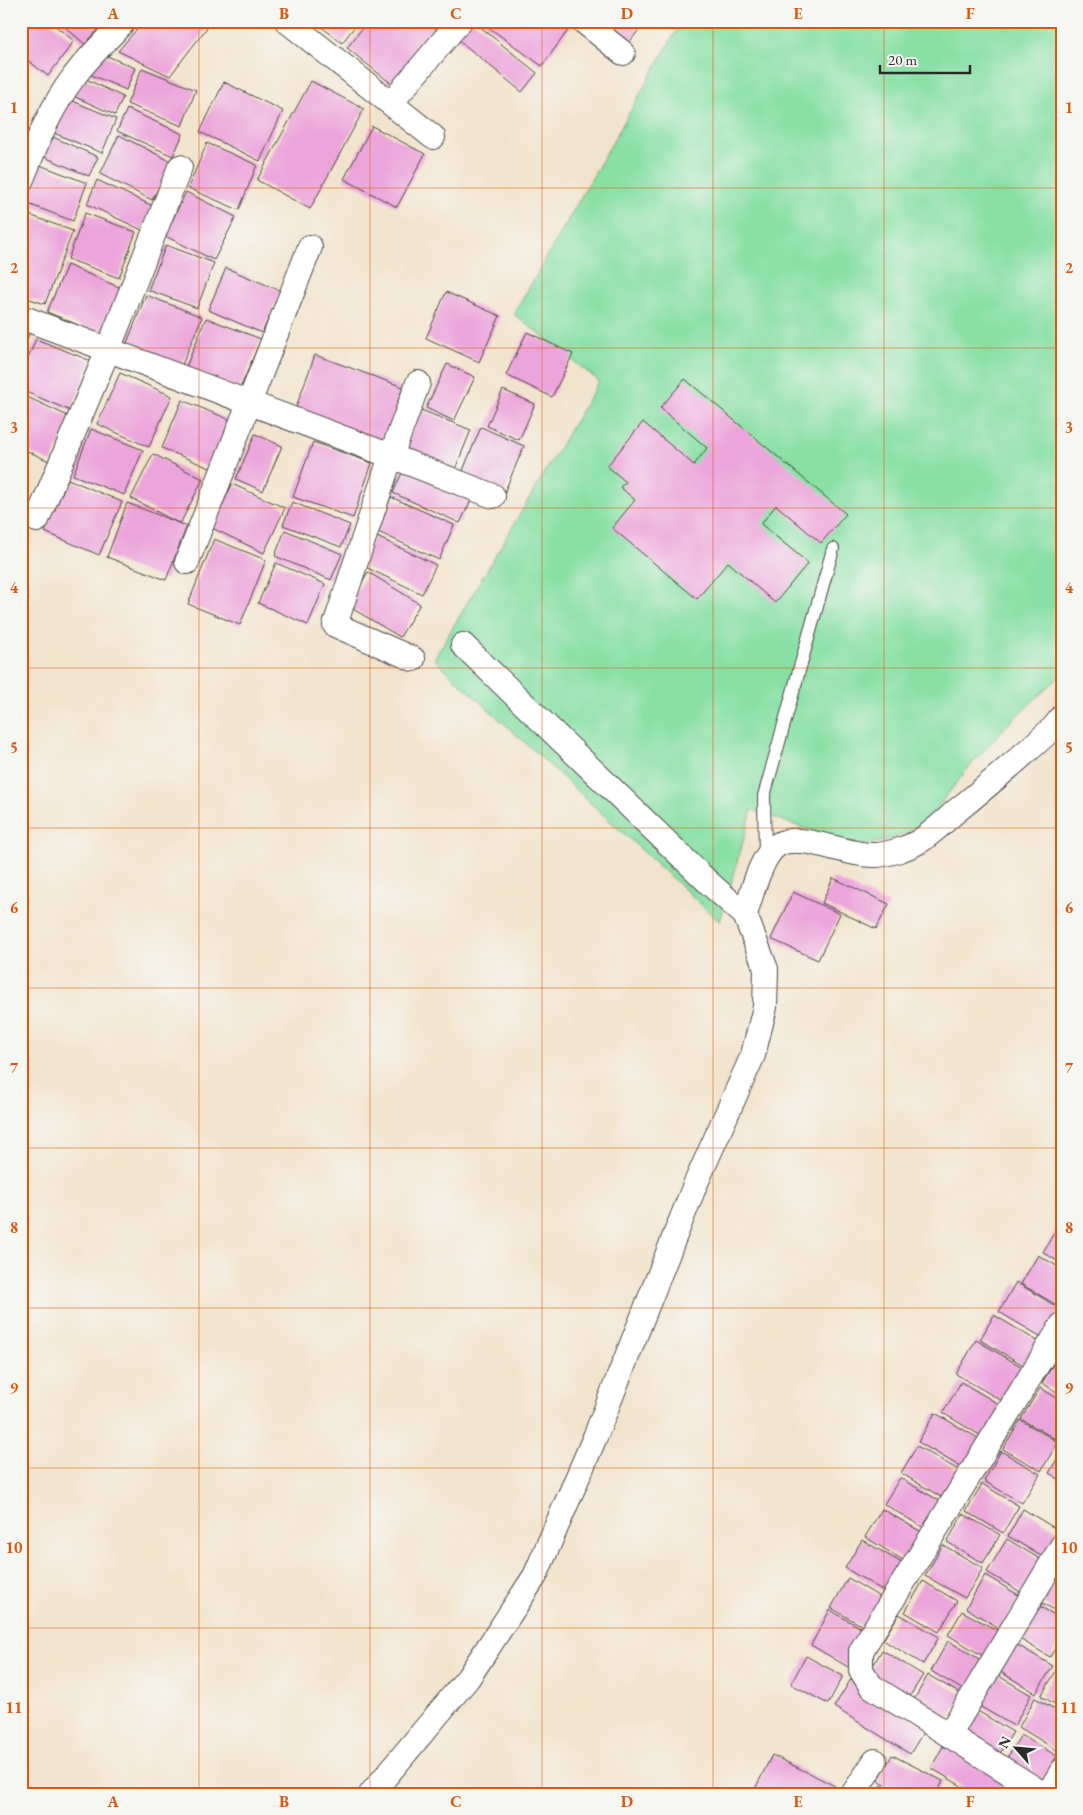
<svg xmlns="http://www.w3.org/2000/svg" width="1083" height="1815" viewBox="0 0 1083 1815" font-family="'EB Garamond',serif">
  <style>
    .green { fill: #88e0a4; stroke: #5a8668 }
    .building { fill: #eca5db }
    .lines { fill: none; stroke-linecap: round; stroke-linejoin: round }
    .service-casing { stroke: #494743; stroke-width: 14 }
    .minor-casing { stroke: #494743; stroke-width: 26 }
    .service { stroke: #fff; stroke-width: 12 }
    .minor { stroke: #fff; stroke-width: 24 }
    .grid { fill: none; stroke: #df570e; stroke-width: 1; stroke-opacity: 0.55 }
    .neatline { fill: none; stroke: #df570e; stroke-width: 2 }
    .grid-label { font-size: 16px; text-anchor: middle; font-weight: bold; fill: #df570e }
  </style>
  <rect width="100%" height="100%" fill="#f6f6f2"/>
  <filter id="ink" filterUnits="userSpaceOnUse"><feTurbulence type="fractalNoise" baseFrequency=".02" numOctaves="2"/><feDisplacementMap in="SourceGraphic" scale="10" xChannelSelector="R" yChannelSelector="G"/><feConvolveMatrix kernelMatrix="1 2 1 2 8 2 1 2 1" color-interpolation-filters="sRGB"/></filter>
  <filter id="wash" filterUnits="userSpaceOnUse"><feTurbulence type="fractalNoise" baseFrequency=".0096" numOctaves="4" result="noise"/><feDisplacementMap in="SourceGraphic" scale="20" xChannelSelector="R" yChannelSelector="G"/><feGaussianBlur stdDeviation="1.12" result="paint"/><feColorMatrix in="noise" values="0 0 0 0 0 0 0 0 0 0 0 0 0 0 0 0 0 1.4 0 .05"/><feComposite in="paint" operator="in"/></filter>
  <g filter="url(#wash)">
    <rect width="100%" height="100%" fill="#f2e4cc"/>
    <polygon class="green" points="682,21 1062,21 1062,674 1005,727 964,773 930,817 908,833 885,841 860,846 823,835 752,810 720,922 434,659 599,381 514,314"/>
    <g id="blocks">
      <g class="building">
        <polygon points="21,21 49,21 74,41 48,76 21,55"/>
        <polygon points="58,21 108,21 87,46"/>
        <polygon points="144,21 212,21 170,76 118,51"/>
        <polygon points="314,21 359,21 342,43"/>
        <polygon points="368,21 426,21 437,30 393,85 347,48"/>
        <polygon points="468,21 473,21 537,73 522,92 455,37"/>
        <polygon points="480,21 573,21 574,22 542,66"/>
        <polygon points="591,21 646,21 624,49"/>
        <polygon points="98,52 135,68 126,90 89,74"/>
        <polygon points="142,68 196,90 182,126 127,104"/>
        <polygon points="78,75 123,97 115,115 69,94"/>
        <polygon points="311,81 364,109 310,209 257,180"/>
        <polygon points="224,82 283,111 260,161 200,132"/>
        <polygon points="63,97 116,119 102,153 49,131"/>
        <polygon points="127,109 183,134 173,156 117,131"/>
        <polygon points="372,126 425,154 397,207 344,179"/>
        <polygon points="44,133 98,157 89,176 35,153"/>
        <polygon points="119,135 172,162 152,200 100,174"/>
        <polygon points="207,143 257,165 239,210 188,188"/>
        <polygon points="37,164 87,183 73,221 23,202"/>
        <polygon points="97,180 153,206 142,230 87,204"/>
        <polygon points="186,192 236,217 214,260 165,236"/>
        <polygon points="21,212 73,231 45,304 21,296"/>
        <polygon points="85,213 136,232 119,278 68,259"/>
        <polygon points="166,245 214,263 197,308 148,290"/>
        <polygon points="67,265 121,288 102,335 47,312"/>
        <polygon points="226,268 281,291 262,333 208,310"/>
        <polygon points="446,292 500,316 479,362 426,338"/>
        <polygon points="146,295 202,317 181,367 126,345"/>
        <polygon points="206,318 261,339 240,389 186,367"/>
        <polygon points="21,329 30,332 21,354"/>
        <polygon points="527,332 573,354 552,397 506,375"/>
        <polygon points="36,339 91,361 71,411 21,390 21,375"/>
        <polygon points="315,355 403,387 383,443 295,410"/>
        <polygon points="447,364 475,377 454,421 426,408"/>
        <polygon points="120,373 172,396 149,447 97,424"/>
        <polygon points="685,379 846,514 821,543 776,505 761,524 808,563 775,603 728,562 697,599 612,528 635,500 620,487 626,482 607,466 643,422 694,465 707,448 660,408"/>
        <polygon points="503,390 535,404 519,440 487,426"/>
        <polygon points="21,394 72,418 51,462 21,448"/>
        <polygon points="182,400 233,421 212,469 162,448"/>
        <polygon points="421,410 471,430 452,477 402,457"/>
        <polygon points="481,427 524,446 504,493 461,475"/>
        <polygon points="91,429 143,450 124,495 73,475"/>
        <polygon points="255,434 282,446 263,491 236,479"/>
        <polygon points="313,442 372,463 353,518 293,497"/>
        <polygon points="153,454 203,479 180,524 131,498"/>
        <polygon points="404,468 472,498 460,523 393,493"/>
        <polygon points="68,479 122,502 99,555 45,532"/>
        <polygon points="232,484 285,508 264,553 212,528"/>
        <polygon points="391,497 454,525 439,560 376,531"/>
        <polygon points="292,502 350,525 341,547 283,525"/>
        <polygon points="127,503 187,526 166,580 107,557"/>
        <polygon points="285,530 342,554 331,580 275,556"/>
        <polygon points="375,536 436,565 422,594 361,565"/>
        <polygon points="214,539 266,560 240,625 188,604"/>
        <polygon points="276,563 325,584 308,625 258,603"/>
        <polygon points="368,572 420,604 400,637 348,606"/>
        <polygon points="833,878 889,904 876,929 822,903"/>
        <polygon points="793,892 840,914 818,960 771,939"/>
        <polygon points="1062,1219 1062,1264 1043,1252"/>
        <polygon points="1038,1255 1062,1269 1062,1305 1060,1307 1021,1284"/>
        <polygon points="1016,1282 1062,1310 1045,1339 999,1312"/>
        <polygon points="994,1315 1039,1342 1025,1366 980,1340"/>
        <polygon points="976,1340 1029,1371 1009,1405 956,1374"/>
        <polygon points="1060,1353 1062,1354 1062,1395 1042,1383"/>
        <polygon points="961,1382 1007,1409 988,1440 943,1413"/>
        <polygon points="1040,1388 1062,1401 1062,1437 1059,1441 1021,1419"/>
        <polygon points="935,1413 983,1441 966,1470 918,1442"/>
        <polygon points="1020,1420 1058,1442 1041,1471 1003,1449"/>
        <polygon points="917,1446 960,1471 943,1498 901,1473"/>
        <polygon points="1062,1450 1062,1481 1049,1473"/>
        <polygon points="1001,1451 1040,1474 1022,1503 984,1481"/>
        <polygon points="900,1478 945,1504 929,1531 884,1504"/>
        <polygon points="982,1484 1019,1506 1003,1533 966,1511"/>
        <polygon points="882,1509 925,1534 908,1563 865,1537"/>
        <polygon points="1023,1509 1061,1532 1046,1559 1008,1536"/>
        <polygon points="963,1514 1000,1535 983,1563 947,1542"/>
        <polygon points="1007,1539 1043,1561 1024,1594 987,1572"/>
        <polygon points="862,1540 909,1567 892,1596 845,1568"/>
        <polygon points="943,1545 983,1568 965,1598 925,1576"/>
        <polygon points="985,1575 1020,1596 1001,1629 966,1608"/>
        <polygon points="1058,1576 1062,1578 1062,1614 1042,1603"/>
        <polygon points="848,1578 885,1600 868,1629 831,1608"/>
        <polygon points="923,1581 957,1601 939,1632 905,1612"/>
        <polygon points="1037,1605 1062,1619 1062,1637 1050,1657 1018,1638"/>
        <polygon points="830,1610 868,1632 848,1667 811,1645"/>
        <polygon points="962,1611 1000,1632 985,1657 948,1635"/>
        <polygon points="899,1614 939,1637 923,1664 883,1640"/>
        <polygon points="948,1641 983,1661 965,1691 931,1671"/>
        <polygon points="1014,1643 1053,1666 1036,1693 999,1671"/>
        <polygon points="882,1650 923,1675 908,1699 867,1676"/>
        <polygon points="806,1656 843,1676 828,1704 791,1684"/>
        <polygon points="1059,1666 1062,1668 1062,1708 1041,1696"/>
        <polygon points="992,1672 1031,1695 1014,1726 974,1703"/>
        <polygon points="928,1675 963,1695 945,1725 911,1705"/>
        <polygon points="851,1679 927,1726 910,1754 834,1707"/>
        <polygon points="1035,1698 1062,1713 1062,1745 1058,1751 1019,1727"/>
        <polygon points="976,1710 1013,1732 996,1760 959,1739"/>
        <polygon points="1021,1735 1057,1756 1040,1785 1004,1763"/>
        <polygon points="946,1741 1035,1794 975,1794 931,1768"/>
        <polygon points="772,1755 835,1786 831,1794 760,1794 754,1791"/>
        <polygon points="892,1755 943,1781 937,1794 903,1794 878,1781"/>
        <polygon points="881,1785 897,1794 876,1794"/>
      </g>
    </g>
  </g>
  <g filter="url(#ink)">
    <use href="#blocks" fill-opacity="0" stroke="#494743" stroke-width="1"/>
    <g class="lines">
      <g class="service-casing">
        <polyline id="service" points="765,857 764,796 833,549"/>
      </g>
      <g class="minor-casing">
        <g id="minor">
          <polyline points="287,21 433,137"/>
          <polyline points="583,21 623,53"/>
          <polyline points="391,103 460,21"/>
          <path d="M21,181C36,145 49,110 73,78C87,58 107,40 124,21"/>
          <polyline points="21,317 391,456 493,496"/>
          <polyline points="37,520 108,350 180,167"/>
          <polyline points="187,562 310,247"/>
          <polyline points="413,659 335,625 391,456 418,383"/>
          <path d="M745,915C751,896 761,853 779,844C802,832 849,857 876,855C890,854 908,848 920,841C932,833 944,822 955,812C989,785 1021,757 1054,727L1062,717"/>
          <polyline points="949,1735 1062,1546"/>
          <polyline points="371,1794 468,1678 535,1576 595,1437 695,1185 753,1055 765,1007 766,969 745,915 709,883 463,645"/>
          <polyline points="853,1794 875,1761"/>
          <polyline points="1043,1794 871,1686 861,1670 861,1651 1062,1325"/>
          <polyline points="1048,1794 1062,1771"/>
        </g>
      </g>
      <use href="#service" class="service"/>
      <use href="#minor" class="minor"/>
    </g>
  </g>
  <path class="grid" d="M199,21V1794M370,21V1794M542,21V1794M713,21V1794M884,21V1794M21,188H1062M21,348H1062M21,508H1062M21,668H1062M21,828H1062M21,988H1062M21,1148H1062M21,1308H1062M21,1468H1062M21,1628H1062"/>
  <rect width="1083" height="1815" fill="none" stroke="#f6f6f2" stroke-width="55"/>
  <g transform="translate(1016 1748) rotate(297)" stroke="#f6f6f2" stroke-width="4" paint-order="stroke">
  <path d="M0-4L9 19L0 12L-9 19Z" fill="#2b2b2b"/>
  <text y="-8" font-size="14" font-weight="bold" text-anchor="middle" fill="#2b2b2b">N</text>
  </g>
  <path d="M880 65v8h90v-8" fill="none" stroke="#2b2b2b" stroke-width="2.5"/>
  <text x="888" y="65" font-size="15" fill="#2b2b2b" stroke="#f6f6f2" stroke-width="4" paint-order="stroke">20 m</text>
  <rect x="28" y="28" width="1028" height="1760" class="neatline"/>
  <g class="grid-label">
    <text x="113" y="19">A</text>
    <text x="284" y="19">B</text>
    <text x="456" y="19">C</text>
    <text x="627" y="19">D</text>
    <text x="798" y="19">E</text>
    <text x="970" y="19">F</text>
    <text x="14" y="113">1</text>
    <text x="1069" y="113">1</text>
    <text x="14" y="273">2</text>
    <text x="1069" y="273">2</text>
    <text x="14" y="433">3</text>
    <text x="1069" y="433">3</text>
    <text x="14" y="593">4</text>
    <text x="1069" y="593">4</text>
    <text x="14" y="753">5</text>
    <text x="1069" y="753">5</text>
    <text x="14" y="913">6</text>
    <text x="1069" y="913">6</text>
    <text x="14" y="1073">7</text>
    <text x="1069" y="1073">7</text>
    <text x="14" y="1233">8</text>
    <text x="1069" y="1233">8</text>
    <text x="14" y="1393">9</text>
    <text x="1069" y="1393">9</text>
    <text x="14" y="1553">10</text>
    <text x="1069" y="1553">10</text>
    <text x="14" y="1713">11</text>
    <text x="1069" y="1713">11</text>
    <text x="113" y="1807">A</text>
    <text x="284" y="1807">B</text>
    <text x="456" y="1807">C</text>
    <text x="627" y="1807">D</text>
    <text x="798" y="1807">E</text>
    <text x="970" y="1807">F</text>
  </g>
</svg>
